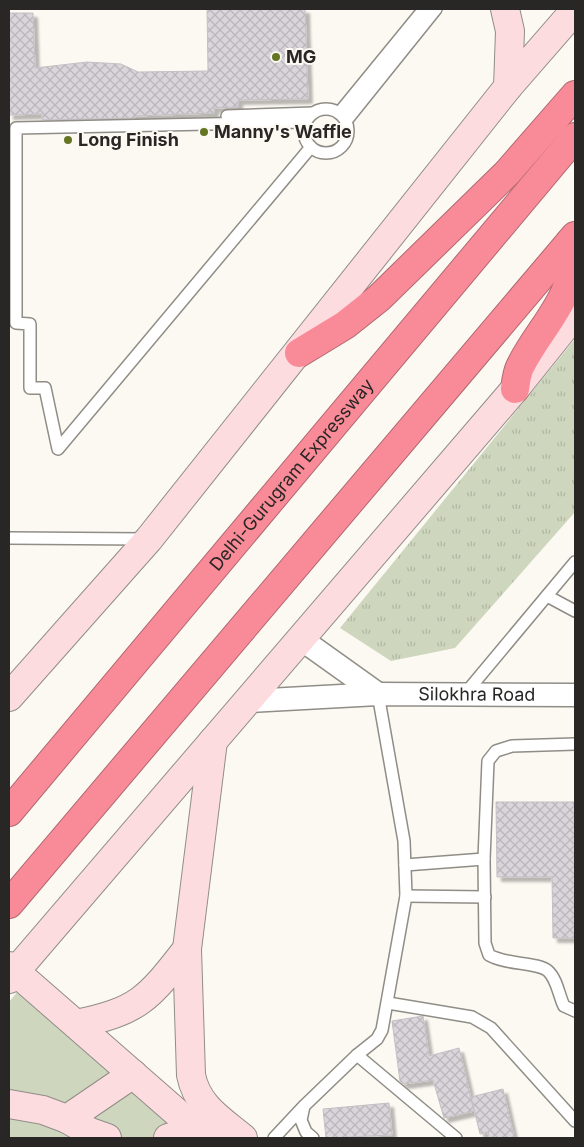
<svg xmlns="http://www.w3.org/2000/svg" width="584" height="1147" viewBox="0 0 584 1147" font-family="Inter,sans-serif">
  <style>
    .grass { fill: url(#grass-tufts) }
    .park { fill: #ced6bd }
    .building { fill: url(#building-cross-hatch); stroke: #c3bfc4; filter: url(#shadow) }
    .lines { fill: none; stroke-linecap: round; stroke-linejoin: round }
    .lane-casing { stroke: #908d87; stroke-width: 14 }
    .street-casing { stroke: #908d87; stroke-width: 25 }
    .secondary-casing { stroke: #908d87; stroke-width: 30 }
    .highway-casing { stroke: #b06870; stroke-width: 30 }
    .lane { stroke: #fff; stroke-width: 11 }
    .street { stroke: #fff; stroke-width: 22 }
    .secondary { stroke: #fddce0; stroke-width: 28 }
    .highway { stroke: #f98b98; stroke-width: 28 }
    .poi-dot { fill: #647523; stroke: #fcf9f3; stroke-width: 2 }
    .labels { text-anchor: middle; stroke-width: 4; stroke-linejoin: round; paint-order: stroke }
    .poi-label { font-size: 18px; font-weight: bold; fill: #292725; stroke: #fcf9f3; text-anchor: start }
    .street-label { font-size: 18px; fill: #292725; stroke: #fcf9f3 }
  </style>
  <defs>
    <pattern id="grass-tufts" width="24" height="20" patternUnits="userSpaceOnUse" patternTransform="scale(1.25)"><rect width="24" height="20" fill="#ced6bd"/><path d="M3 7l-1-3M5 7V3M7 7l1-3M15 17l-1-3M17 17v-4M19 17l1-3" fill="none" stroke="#b1b8a2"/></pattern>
    <pattern id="building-cross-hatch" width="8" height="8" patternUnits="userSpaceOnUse" patternTransform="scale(1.25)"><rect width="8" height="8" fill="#d9d5db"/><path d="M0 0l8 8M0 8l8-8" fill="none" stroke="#bab7bc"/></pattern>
    <filter id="shadow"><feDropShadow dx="4.5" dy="4.5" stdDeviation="1" flood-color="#0004"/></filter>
  </defs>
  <rect width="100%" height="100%" fill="#fcf9f3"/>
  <polygon class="grass" points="575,339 575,512 455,648 391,661 340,628"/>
  <polygon class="park" points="18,991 184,1138 9,1138 9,1002"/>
  <g class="building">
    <polygon points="207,9 305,9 308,99 238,100 238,107 214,108 214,113 135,116 135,118 42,120 42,114 9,115 9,13 33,13 35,68 87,62 121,64 138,72 208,71"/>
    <polygon points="496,802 575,802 575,938 553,938 552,877 497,877"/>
    <polygon points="423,1016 429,1056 459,1048 474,1111 444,1118 433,1080 404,1084 400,1081 392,1021"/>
    <polygon points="503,1089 514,1138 489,1138 488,1132 480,1134 471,1097"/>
    <polygon points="389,1103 392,1135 326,1138 323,1109"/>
  </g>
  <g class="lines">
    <g class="lane-casing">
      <g id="lane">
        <circle cx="326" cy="131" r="22"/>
        <polyline points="339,113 424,9"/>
        <polyline points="227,116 313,113"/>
        <polyline points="346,121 436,9"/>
        <polyline points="306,122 16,128 16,323 30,324 30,388 45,388 58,449 311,147"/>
        <polyline points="9,538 145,539"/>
        <polyline points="547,596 575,611"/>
        <polyline points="464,695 575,562"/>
        <path d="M484,859L485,943L489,955C506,965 538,962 548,971C557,979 559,996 564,1006L575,1011"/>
        <polyline points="405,865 484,859 488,761 496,751 512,746 575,744"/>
        <polyline points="406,896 485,897"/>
        <polyline points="388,1003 472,1017 491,1028 575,1121"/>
        <polyline points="357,1055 456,1138"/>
        <polyline points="274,1138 303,1107"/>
        <polyline points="313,1138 306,1132 301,1120 304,1106 357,1055 377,1039 382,1030 406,896 404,841 378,694"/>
      </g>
    </g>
    <g class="street-casing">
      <g id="street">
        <polyline points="301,639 378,694"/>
        <path id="s1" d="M248,701L378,694L575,695"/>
      </g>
    </g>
    <g class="secondary-casing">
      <g id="secondary">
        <polyline points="505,9 510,31 508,87"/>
        <polyline points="9,697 149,539 508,87 575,10"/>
        <path d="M213,741L187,949L191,1075C197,1106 220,1119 243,1138"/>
        <polyline points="9,966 206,1138"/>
        <polyline points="9,979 515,389 575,314"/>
        <path d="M76,1024C139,1011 148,999 187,949"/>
        <polyline points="9,1104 43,1110 67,1119 133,1074"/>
        <polyline points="67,1119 90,1132 107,1138"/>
        <polyline points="168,1138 196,1129"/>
      </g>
    </g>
    <g class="highway-casing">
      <g id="highway">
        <polyline points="299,353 345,325 379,298 507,173 575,95"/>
        <path d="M515,389C516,382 517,373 520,367C540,325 582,293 570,242"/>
        <path id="s2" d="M9,812L575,137"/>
        <polyline points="9,904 575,236"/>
      </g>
    </g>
    <use href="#lane" class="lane"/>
    <use href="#street" class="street"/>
    <use href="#secondary" class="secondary"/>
    <use href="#highway" class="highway"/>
  </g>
  <g class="poi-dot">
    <circle cx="276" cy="57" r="5"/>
    <circle cx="204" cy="132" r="5"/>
    <circle cx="68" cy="140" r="5"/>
  </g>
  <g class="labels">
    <g class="poi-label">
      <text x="286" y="63">MG</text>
      <text x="214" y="138">Manny's Waffle</text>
      <text x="78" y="146">Long Finish</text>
    </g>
    <g class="street-label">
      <text dy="6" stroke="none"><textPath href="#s2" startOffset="440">Delhi-Gurugram Expressway</textPath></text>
      <text dy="6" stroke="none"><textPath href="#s1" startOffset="229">Silokhra Road</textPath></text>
    </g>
  </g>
  <rect width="584" height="1147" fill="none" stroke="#292725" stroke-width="20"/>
</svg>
